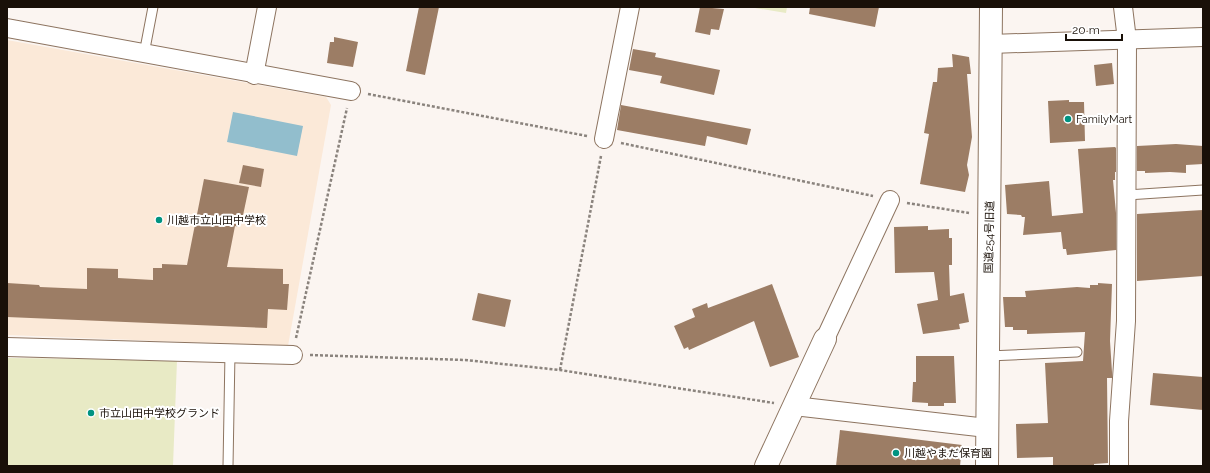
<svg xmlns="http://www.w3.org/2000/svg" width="1210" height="473" viewBox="0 0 1210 473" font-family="Raleway,'Noto Sans JP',sans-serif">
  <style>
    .education { fill: #fbe9d8 }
    .green { fill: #e8eac5 }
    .water { fill: #92becd }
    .building { fill: #9c7d65 }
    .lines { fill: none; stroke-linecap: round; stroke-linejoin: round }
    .service-casing { stroke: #8d7460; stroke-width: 11 }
    .minor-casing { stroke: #8d7460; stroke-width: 20 }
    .tertiary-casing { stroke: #8d7460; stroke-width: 24 }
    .path { stroke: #8a837d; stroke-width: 2.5; stroke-dasharray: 3 2; stroke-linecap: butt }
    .service { stroke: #fff; stroke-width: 9 }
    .minor { stroke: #fff; stroke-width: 18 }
    .tertiary { stroke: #fff; stroke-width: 22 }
    .poi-dot { fill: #009381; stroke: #fff; stroke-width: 1.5 }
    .labels { text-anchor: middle; stroke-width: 4; stroke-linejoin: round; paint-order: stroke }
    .poi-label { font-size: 11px; fill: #191008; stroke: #fff; text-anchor: start }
    .street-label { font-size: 11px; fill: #191008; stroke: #fff }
  </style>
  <rect width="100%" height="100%" fill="#fbf5f1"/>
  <polygon class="education" points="7,40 326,97 331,105 288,346 7,335"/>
  <g class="green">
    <polygon points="749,7 787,7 786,13"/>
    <polygon points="7,358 177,360 173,466 7,466"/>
  </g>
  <polygon class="water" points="233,112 303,126 297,156 227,142"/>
  <g class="building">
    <polygon points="419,7 439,7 425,75 406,71"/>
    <polygon points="700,7 724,9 719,30 711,29 710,35 695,32"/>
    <polygon points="810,7 879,7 875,27 809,14"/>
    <polygon points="334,37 358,42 353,67 327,63 330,42 334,42"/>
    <polygon points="633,49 656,53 655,57 720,70 714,95 660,83 662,76 629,70"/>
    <polygon points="952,54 969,57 971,74 967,74 972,137 967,165 969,175 965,192 920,184 929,134 924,133 933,82 937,82 938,68 953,67"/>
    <polygon points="1112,63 1114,84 1096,86 1094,65"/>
    <polygon points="1069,100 1069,102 1084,102 1085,141 1050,143 1048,101"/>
    <polygon points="621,105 751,129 747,145 707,136 705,146 617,130"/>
    <polygon points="1176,144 1203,146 1203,164 1186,165 1186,173 1170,172 1145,173 1145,171 1137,171 1137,146"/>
    <polygon points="1115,147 1116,148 1116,172 1115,172 1115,180 1113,180 1116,213 1116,250 1067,255 1066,249 1063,249 1061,232 1023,235 1025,217 1022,217 1021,215 1007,214 1005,185 1049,181 1052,216 1083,213 1078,149"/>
    <polygon points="243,165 264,169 261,187 239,183"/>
    <polygon points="204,179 249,187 242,220 239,219 238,227 235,226 227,267 283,269 283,284 289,284 287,310 268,309 267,328 7,317 7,283 39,285 40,287 87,289 87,268 118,269 118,278 153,280 153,268 162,268 162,264 187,265"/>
    <polygon points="1203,210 1203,276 1137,281 1137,214"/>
    <polygon points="928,226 928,230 949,229 949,238 952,238 952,265 949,265 950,296 964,293 969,322 959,324 960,329 923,334 917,304 938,300 934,272 895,273 894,227"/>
    <polygon points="1098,283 1112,284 1110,341 1112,372 1112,378 1107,378 1108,463 1094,464 1094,466 1053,466 1053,457 1017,458 1016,424 1048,423 1045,363 1083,361 1085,332 1027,334 1027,330 1013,330 1013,327 1005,327 1003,297 1026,297 1025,291 1077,287 1090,288 1090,285 1098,285"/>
    <polygon points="772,284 799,357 770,367 754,321 689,350 688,347 684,349 674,326 695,317 692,309 707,303 708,308"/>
    <polygon points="478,293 511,300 505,327 472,320"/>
    <polygon points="916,356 954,356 956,403 944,403 944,406 928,406 928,403 912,402 913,382 916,382"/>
    <polygon points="1153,373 1203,377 1203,410 1150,405"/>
    <polygon points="840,430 962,445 960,466 836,466"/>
  </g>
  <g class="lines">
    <g class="service-casing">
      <g id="service">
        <polyline points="144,54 153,7"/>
        <polyline points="1127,195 1203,190"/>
        <polyline points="988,356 1077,352"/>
        <polyline points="228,466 230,353"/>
      </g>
    </g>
    <g class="minor-casing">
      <g id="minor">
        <polyline points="7,28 351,91"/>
        <polyline points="991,44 1203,37"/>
        <polyline points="254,75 267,7"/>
        <polyline points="604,139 630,7"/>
        <polyline points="825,339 890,200"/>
        <polyline points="7,347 293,355"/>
        <polyline points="794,406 987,428"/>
        <polyline points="1119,466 1119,421 1126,321 1127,40 1123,7"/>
      </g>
    </g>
    <g class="tertiary-casing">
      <g id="tertiary">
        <polyline points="766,466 825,339"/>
        <polyline points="987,466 991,7"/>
      </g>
    </g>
    <g class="path">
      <polyline points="368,94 587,136"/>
      <polyline points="621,143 873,196"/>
      <polyline points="907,203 969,213"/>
      <polyline points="296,338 347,108"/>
      <polyline points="310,355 465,360 560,370 774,403"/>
      <polyline points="560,370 601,156"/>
    </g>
    <use href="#service" class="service"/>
    <use href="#minor" class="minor"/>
    <use href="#tertiary" class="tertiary"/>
  </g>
  <g class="poi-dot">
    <circle cx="1068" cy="119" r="4"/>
    <circle cx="159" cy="220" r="4"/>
    <circle cx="91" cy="413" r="4"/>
    <circle cx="896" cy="453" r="4"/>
  </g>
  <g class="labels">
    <g class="poi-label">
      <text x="1076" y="123">FamilyMart</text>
      <text x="167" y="224">川越市立山田中学校</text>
      <text x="99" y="417">市立山田中学校グランド</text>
      <text x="904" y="457">川越やまだ保育園</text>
    </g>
    <g class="street-label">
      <text transform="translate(989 237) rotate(-89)" y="4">国道254号旧道</text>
    </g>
  </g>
  <rect width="1210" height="473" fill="none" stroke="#191008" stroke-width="16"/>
  <path d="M1066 34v6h56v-6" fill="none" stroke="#191008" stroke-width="2"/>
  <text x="1072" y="34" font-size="12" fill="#191008" stroke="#ffffff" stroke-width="3" paint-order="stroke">20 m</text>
</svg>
